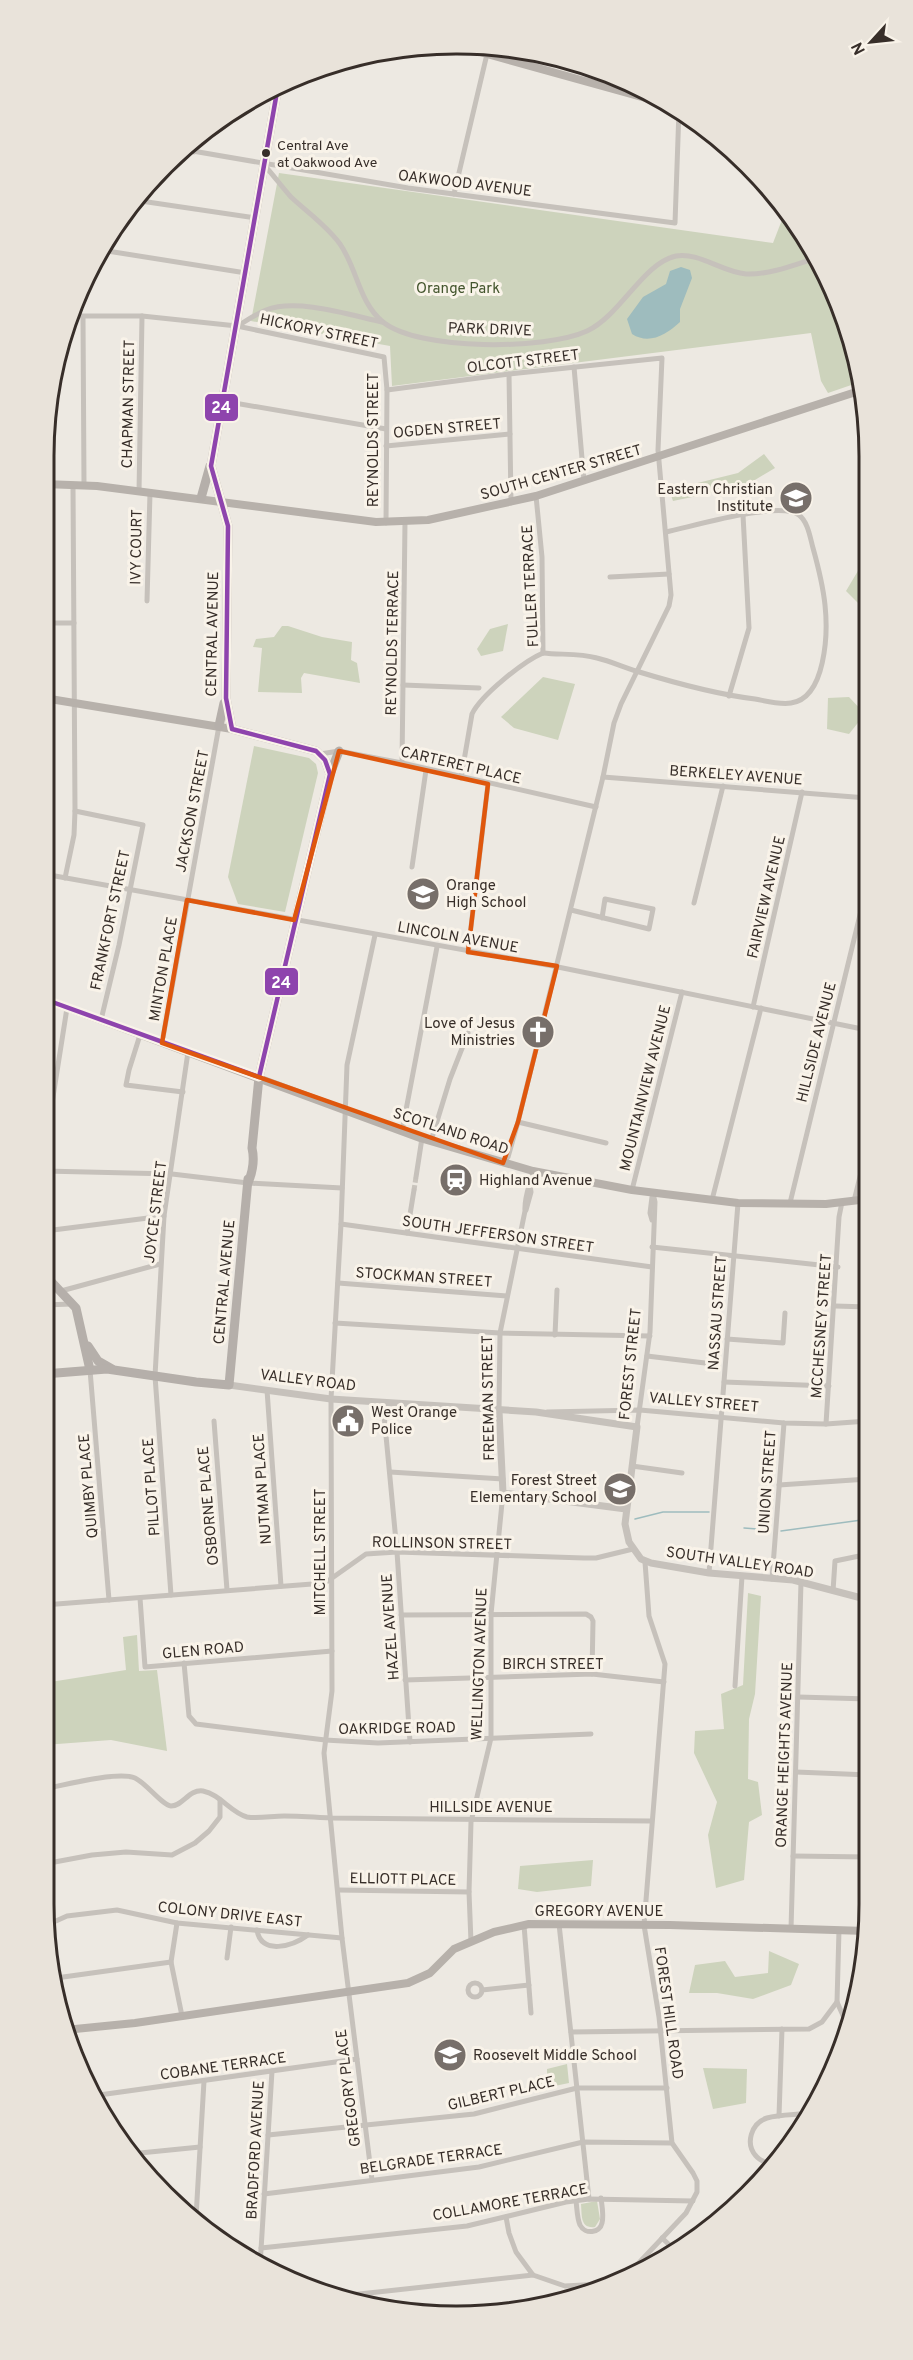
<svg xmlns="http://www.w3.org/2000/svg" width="913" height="2360" viewBox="0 0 913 2360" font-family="Overpass,sans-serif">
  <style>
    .green { fill: #cdd3bc }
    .water { fill: #9ebcbe }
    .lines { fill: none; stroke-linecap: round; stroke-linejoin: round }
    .stream { stroke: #9ebcbe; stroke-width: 1.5 }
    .minor-tunnel { stroke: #c9c4bd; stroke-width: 5; stroke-dasharray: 5 2.5; stroke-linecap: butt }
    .minor { stroke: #c6c1bb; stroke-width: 5 }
    .tertiary { stroke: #c6c1bb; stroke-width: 7 }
    .secondary { stroke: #b7b1ab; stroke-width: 8 }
    .primary { stroke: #b5afaa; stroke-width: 9 }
    .bus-1-casing { stroke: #f9f3e9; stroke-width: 9 }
    .bus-1 { stroke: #8e44ad; stroke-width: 4.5 }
    .marked { fill: none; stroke: #df570d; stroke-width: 4.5; stroke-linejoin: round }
    .bus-dot { fill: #372e29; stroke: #f9f3e9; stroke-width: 2 }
    .labels { text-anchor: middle; stroke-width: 6; stroke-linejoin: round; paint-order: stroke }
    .bus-label { font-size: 14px; fill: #372e29; stroke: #f9f3e9; text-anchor: start }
    .street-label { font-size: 15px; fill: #372e29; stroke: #f9f3e9 }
    .park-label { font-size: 15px; fill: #43552d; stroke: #f9f3e9 }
    .poi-label { font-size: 15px; fill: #372e29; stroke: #f9f3e9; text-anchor: start }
    .rim { fill: none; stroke: #372e29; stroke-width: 3 }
    .line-badge { stroke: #f9f3e9; stroke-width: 2 }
    .badge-label { font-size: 16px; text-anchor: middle; font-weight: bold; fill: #fff }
  </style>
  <rect width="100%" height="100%" fill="#ede9e2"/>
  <g class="green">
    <polygon points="279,173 773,243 785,212 827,274 860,382 828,393 821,381 811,333 392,386 390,346 251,321"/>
    <polygon points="764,454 775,468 745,486 673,501 669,490 738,473"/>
    <polygon points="865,559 866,559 866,611 846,591"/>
    <polygon points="508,624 503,651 481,656 477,649 490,629"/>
    <polygon points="282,626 288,626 322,637 352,642 351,660 357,663 360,683 304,673 301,678 302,693 258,692 262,648 253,647 256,639 274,637"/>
    <polygon points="543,677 575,684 558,740 514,728 501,717"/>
    <polygon points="849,697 865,714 849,734 827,729 828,698"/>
    <polygon points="254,746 309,758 316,764 318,773 285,912 238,904 228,877"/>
    <polygon points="748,1593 761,1596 755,1694 749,1719 748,1779 758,1782 762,1815 749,1822 744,1880 716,1888 708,1835 717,1802 694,1753 695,1731 724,1729 721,1694 743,1685"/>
    <polygon points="137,1635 139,1671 157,1670 167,1751 111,1740 44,1745 44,1683 126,1670 123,1637"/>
    <polygon points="593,1860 591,1886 537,1892 518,1889 520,1866"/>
    <polygon points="769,1951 799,1964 791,1985 753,1999 717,1993 689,1993 695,1965 725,1961 735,1977 768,1973"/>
    <polygon points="567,2064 569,2083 540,2089 538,2075 547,2075 547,2069"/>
    <polygon points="703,2068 747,2069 746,2103 713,2109"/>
    <path d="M597,2201L600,2219L595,2227C580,2229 582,2215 581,2204Z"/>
  </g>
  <path class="water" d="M681,267L690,270L692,278L680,309V322C666,335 649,345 632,334L627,319L643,297L666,284L670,271Z"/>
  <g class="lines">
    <g class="stream">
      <polyline points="635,1519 663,1512 709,1512"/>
      <polyline points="744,1528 770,1530"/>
      <polyline points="781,1531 869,1519"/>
    </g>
    <polyline class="minor-tunnel" points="414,1190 416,1177"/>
    <g class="minor">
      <polyline points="181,149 408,188 675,223 679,110"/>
      <polyline points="194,152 197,137"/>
      <path d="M265,166C274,176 282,187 291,197C308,213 326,225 340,244C357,268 359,303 383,322C419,351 546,350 587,331C621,315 643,263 676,256C699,252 722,272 746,274C769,275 794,265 816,258"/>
      <polyline points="454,194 487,54"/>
      <polyline points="134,200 256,218"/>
      <polyline points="101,250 246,273"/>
      <polyline points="70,316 142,316 237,326 384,357 387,390 386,523"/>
      <polyline points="83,317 84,485"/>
      <path d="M237,326C246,321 256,314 266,310C297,298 350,315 382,322"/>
      <polyline points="574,367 584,481"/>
      <polyline points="509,374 511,503"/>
      <polyline points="387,390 509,374 662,358 658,450 671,595 669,606 621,704 614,723 603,777 518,1122 508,1157 503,1163"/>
      <polyline points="223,401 386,429"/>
      <polyline points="386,446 510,434"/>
      <polyline points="139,492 142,316"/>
      <polyline points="536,496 542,557 543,653"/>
      <polyline points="794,511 804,487"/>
      <polyline points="610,577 669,574"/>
      <polyline points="147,601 150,493"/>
      <polyline points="44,623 74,623"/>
      <path d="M543,653C561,655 579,653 597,658C610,661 623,667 636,671C675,683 714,694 755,699C766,701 780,705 791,703C826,698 828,633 825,605C823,586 818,566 813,548C810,537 808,522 799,515C780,500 691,527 666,532"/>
      <polyline points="403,685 479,688"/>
      <polyline points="729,696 749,628 743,515"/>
      <polyline points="320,754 339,751 402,763 596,807"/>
      <polyline points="402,763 405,522"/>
      <polyline points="603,777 867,798"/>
      <path d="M461,778L472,714C481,695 524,661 543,653"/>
      <polyline points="75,811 143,825 119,945 101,1020"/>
      <polyline points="412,867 426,770"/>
      <polyline points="44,874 553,966 867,1030"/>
      <polyline points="65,878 74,835 75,811 73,485"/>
      <polyline points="694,903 723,786"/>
      <polyline points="571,910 649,929 653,909 605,899 602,918"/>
      <polyline points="468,952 488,784"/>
      <polyline points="753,1007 802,792"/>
      <polyline points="140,1035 129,1070 126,1085 183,1092"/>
      <polyline points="162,1043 219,726"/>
      <polyline points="518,1122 606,1143"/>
      <polyline points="402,1131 437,947"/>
      <polyline points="431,1141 450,1079 468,1033"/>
      <polyline points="44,1171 172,1174 248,1183 342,1188"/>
      <polyline points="416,1177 422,1138"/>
      <polyline points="632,1190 682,992"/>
      <polyline points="44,1196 50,1116 67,1008"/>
      <polyline points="712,1200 761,1008"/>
      <polyline points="854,1201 868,1144"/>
      <polyline points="790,1203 867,886"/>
      <polyline points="526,1210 531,1192 530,1186"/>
      <polyline points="652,1220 650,1213 652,1197"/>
      <polyline points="341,1224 652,1267"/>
      <polyline points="45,1231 164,1216"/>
      <polyline points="407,1233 414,1190"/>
      <polyline points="652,1247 838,1267"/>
      <polyline points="44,1248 44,1229"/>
      <polyline points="338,1283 507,1296"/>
      <polyline points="61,1291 160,1264"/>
      <polyline points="44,1305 72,1304"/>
      <polyline points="835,1306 868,1307"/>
      <polyline points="335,1323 500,1333 650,1336"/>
      <polyline points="555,1335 557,1290"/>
      <polyline points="727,1339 783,1343 785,1313"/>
      <polyline points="647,1356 705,1363"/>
      <polyline points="90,1370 109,1600"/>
      <polyline points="724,1382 829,1386"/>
      <polyline points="267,1390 281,1586"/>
      <polyline points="383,1404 397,1552 410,1742"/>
      <path d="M499,1411L500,1333L525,1211C524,1197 530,1185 533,1171"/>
      <polyline points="547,1412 640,1410 784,1423 826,1424 868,1421"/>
      <polyline points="214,1421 227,1590"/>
      <polyline points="826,1424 839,1217 842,1202"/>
      <polyline points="637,1427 650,1332 655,1202 653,1193"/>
      <polyline points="632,1466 682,1473"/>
      <polyline points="390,1472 503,1479"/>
      <polyline points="779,1485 868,1479"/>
      <polyline points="709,1573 738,1203"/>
      <polyline points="772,1579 784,1423"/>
      <polyline points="833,1591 835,1561 869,1554"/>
      <polyline points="171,1595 155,1376 164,1216 188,1052"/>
      <polyline points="140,1598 145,1667 332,1651"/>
      <polyline points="44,1605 325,1583 366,1554 397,1552 584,1558 596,1558 633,1549"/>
      <polyline points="401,1615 586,1614 591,1617 593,1621 592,1674"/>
      <polyline points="184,1663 189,1716 196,1724 325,1740 378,1743 591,1734"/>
      <polyline points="405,1680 592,1674 664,1682"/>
      <polyline points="735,1686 742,1576"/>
      <polyline points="798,1697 869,1699"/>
      <polyline points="796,1772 869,1775"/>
      <path d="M44,1789C64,1785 118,1771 135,1778C146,1783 162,1805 171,1806C183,1806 189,1789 203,1791C220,1794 231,1813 247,1817C258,1819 272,1816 284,1816C299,1816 314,1817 330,1818L651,1821"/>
      <polyline points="793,1856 869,1857"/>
      <polyline points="44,1864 92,1855 126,1852 172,1855 195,1843 209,1831 220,1817 220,1800"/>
      <polyline points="338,1890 469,1892"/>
      <polyline points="177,1923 171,1962 182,2016"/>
      <polyline points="559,1924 589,2199"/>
      <polyline points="47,1925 67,1916 117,1910 177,1923 342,1938"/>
      <polyline points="524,1925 531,2013"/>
      <polyline points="791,1929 801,1582"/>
      <path d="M257,1930C261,1956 293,1946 308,1935"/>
      <polyline points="839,1930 837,2002 849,2029"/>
      <polyline points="471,1942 469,1892 471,1822 491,1738 491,1614 503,1493"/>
      <polyline points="227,1958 231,1927"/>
      <polyline points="56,1978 171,1962"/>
      <circle cx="475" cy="1990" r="7"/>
      <polyline points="482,1990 529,1985"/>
      <polyline points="571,2032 809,2029 822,2022 837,2002"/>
      <polyline points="92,2096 357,2059"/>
      <polyline points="779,2116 782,2029"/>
      <polyline points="268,2135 474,2114 577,2088 667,2088"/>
      <polyline points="130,2154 200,2147"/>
      <path d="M772,2166C767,2163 760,2161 756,2156C745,2144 751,2123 767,2118C780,2114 797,2115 810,2113"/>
      <polyline points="372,2180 342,1938 324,1753 332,1691 331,1399 341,1224 347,1065 375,935"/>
      <polyline points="264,2194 479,2167 583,2142 672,2143"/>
      <path d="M576,2201C577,2208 577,2218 580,2225C585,2235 600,2233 602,2223C604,2216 602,2206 601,2198"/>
      <polyline points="196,2217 204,2081"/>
      <polyline points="506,2217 509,2233 516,2252 533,2275 565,2286 601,2284 614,2281 633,2269 686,2213 697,2192 697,2181 693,2173 672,2143 659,2017 644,1925 665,1664 649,1616 645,1562"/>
      <polyline points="662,2238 677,2252"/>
      <polyline points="261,2248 467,2226 566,2202 589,2199 693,2201"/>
      <polyline points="260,2266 272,2071"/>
      <polyline points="332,2297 533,2275"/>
    </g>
    <g class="tertiary">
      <polyline points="229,1385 331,1399 536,1412 637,1427 625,1524 629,1542 641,1559 651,1563 709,1573 793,1580 869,1600"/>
      <polyline points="499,1411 503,1493 626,1509"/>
    </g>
    <g class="secondary">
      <polyline points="455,45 667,104"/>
      <polyline points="44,484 97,486 376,522 428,520 536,496 862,390"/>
      <polyline points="44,698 232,729"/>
      <polyline points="44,999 420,1138 533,1171 632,1190 738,1203 826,1204 868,1199"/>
      <polyline points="65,2030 135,2023 408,1983 430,1973 454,1949 494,1932 529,1924 670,1925 866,1931"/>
    </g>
    <g class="primary">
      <polyline points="201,498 210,466"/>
      <polyline points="219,726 224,703"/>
      <polyline points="330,774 339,751"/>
      <path d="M248,1183C253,1171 255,1161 252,1148L259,1077L330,774L325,760L316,751L232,729L226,698L228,526L211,466L278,86"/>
      <polyline points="44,1274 76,1308 90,1370"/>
      <polyline points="88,1346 98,1361 112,1369"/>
      <polyline points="44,1374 107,1369 196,1382 229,1385 248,1179"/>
    </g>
    <g class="bus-1-casing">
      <polyline id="bus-1" points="44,999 259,1077 330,774 325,760 316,751 232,729 226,698 228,526 211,466 278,86"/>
    </g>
    <use href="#bus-1" class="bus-1"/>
  </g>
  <path class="marked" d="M339,751L488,784L468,952L557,966L518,1122L503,1163L162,1043L187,900L294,920Z"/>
  <defs>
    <g id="school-disc" transform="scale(1.725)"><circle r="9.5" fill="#776f6a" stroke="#f9f3e9"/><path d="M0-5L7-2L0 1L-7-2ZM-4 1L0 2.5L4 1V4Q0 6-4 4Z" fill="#fff"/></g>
    <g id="church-disc" transform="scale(1.725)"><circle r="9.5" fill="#776f6a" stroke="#f9f3e9"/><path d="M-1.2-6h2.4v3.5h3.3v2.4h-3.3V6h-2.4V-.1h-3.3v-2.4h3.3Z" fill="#fff"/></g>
    <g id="station-disc" transform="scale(1.725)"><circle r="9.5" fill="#776f6a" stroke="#f9f3e9"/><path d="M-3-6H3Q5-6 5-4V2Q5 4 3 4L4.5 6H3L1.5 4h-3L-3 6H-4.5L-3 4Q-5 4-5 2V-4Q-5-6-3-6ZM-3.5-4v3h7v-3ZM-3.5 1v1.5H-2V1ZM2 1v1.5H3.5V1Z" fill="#fff"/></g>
    <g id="civic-disc" transform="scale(1.725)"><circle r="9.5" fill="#776f6a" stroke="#f9f3e9"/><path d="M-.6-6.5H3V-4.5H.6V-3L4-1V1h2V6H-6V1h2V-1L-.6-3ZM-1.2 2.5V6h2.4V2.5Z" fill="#fff"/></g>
  </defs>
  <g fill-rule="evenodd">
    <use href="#school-disc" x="796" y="498"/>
    <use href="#school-disc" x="423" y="894"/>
    <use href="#church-disc" x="538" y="1032"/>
    <use href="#station-disc" x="456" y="1180"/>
    <use href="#civic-disc" x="348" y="1421"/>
    <use href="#school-disc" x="620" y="1489"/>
    <use href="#school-disc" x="450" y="2055"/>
  </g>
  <circle class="bus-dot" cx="266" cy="153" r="5"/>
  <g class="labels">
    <g class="bus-label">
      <text x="277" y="150">Central Ave<tspan x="277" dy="17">at Oakwood Ave</tspan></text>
    </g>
    <g class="street-label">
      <text transform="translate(465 183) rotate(7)" y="5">OAKWOOD AVENUE</text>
      <text transform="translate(490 329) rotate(2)" y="5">PARK DRIVE</text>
      <text transform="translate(319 331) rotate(12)" y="5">HICKORY STREET</text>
      <text transform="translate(523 361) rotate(-7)" y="5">OLCOTT STREET</text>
      <text transform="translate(128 404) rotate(-89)" y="5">CHAPMAN STREET</text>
      <text transform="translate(447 428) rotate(-5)" y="5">OGDEN STREET</text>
      <text transform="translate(373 440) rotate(-90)" y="5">REYNOLDS STREET</text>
      <text transform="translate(561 472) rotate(-16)" y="5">SOUTH CENTER STREET</text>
      <text transform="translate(136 547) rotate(-89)" y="5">IVY COURT</text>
      <text transform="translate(530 586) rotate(-93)" y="5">FULLER TERRACE</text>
      <text transform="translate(212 634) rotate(-89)" y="5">CENTRAL AVENUE</text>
      <text transform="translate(392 643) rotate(-89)" y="5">REYNOLDS TERRACE</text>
      <text transform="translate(461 765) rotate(13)" y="5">CARTERET PLACE</text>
      <text transform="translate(736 775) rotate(4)" y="5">BERKELEY AVENUE</text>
      <text transform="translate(192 811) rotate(-79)" y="5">JACKSON STREET</text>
      <text transform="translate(766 897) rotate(-77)" y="5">FAIRVIEW AVENUE</text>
      <text transform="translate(110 920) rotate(-78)" y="5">FRANKFORT STREET</text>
      <text transform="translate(458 937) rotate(10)" y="5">LINCOLN AVENUE</text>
      <text transform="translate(163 969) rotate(-80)" y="5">MINTON PLACE</text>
      <text transform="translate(816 1042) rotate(-76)" y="5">HILLSIDE AVENUE</text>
      <text transform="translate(645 1088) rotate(-76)" y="5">MOUNTAINVIEW AVENUE</text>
      <text transform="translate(451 1131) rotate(18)" y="5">SCOTLAND ROAD</text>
      <text transform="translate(155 1212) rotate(-83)" y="5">JOYCE STREET</text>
      <text transform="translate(498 1234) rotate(8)" y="5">SOUTH JEFFERSON STREET</text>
      <text transform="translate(424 1277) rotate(4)" y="5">STOCKMAN STREET</text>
      <text transform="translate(224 1282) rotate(-85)" y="5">CENTRAL AVENUE</text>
      <text transform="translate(717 1313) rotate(-86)" y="5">NASSAU STREET</text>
      <text transform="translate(821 1326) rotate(-86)" y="5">MCCHESNEY STREET</text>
      <text transform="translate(630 1364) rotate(-84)" y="5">FOREST STREET</text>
      <text transform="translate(308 1380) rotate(7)" y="5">VALLEY ROAD</text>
      <text transform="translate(488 1398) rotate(-91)" y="5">FREEMAN STREET</text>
      <text transform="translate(704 1402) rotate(5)" y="5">VALLEY STREET</text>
      <text transform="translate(767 1482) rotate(-86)" y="5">UNION STREET</text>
      <text transform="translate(88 1486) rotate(-95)" y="5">QUIMBY PLACE</text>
      <text transform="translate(151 1487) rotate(-94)" y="5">PILLOT PLACE</text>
      <text transform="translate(262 1489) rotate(-94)" y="5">NUTMAN PLACE</text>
      <text transform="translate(208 1506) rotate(-95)" y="5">OSBORNE PLACE</text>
      <text transform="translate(442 1543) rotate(1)" y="5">ROLLINSON STREET</text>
      <text transform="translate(320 1552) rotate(-90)" y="5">MITCHELL STREET</text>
      <text transform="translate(740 1562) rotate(8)" y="5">SOUTH VALLEY ROAD</text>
      <text transform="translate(390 1627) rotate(-94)" y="5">HAZEL AVENUE</text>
      <text transform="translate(203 1650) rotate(-5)" y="5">GLEN ROAD</text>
      <text transform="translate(479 1664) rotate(-88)" y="5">WELLINGTON AVENUE</text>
      <text x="553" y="1669">BIRCH STREET</text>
      <text transform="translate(397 1728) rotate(-1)" y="5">OAKRIDGE ROAD</text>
      <text transform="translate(784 1755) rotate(-88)" y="5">ORANGE HEIGHTS AVENUE</text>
      <text x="491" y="1812">HILLSIDE AVENUE</text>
      <text transform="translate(403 1879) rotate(1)" y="5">ELLIOTT PLACE</text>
      <text x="599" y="1916">GREGORY AVENUE</text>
      <text transform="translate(230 1914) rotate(6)" y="5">COLONY DRIVE EAST</text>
      <text transform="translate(669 2013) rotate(82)" y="5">FOREST HILL ROAD</text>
      <text transform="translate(223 2066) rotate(-8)" y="5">COBANE TERRACE</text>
      <text transform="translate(348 2088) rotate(-97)" y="5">GREGORY PLACE</text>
      <text transform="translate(501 2093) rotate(-13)" y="5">GILBERT PLACE</text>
      <text transform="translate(255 2150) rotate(-87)" y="5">BRADFORD AVENUE</text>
      <text transform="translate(431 2159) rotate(-8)" y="5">BELGRADE TERRACE</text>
      <text transform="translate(510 2202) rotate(-10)" y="5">COLLAMORE TERRACE</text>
    </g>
    <g class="park-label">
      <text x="458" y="293">Orange Park</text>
    </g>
    <g class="poi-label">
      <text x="773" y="494" text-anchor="end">Eastern Christian<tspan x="773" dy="17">Institute</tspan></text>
      <text x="446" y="890">Orange<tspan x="446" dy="17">High School</tspan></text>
      <text x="515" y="1028" text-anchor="end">Love of Jesus<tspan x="515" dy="17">Ministries</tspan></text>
      <text x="479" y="1185">Highland Avenue</text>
      <text x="371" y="1417">West Orange<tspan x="371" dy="17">Police</tspan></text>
      <text x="597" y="1485" text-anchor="end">Forest Street<tspan x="597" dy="17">Elementary School</tspan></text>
      <text x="473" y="2060">Roosevelt Middle School</text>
    </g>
  </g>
  <path d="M0 0H913V2360H0ZM456 54H457A402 402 0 0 1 859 456V1904A402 402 0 0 1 457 2306H456A402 402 0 0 1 54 1904V456A402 402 0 0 1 456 54Z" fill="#e9e3da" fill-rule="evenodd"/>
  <path class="rim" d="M456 54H457A402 402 0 0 1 859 456V1904A402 402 0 0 1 457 2306H456A402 402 0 0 1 54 1904V456A402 402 0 0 1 456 54Z"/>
  <g class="line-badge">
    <rect x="204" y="393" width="35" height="29" rx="6" fill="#8e44ad"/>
    <rect x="264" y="967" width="35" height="29" rx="6" fill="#8e44ad"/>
  </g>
  <g class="badge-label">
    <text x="221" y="413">24</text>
    <text x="281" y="988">24</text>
  </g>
  <g transform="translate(871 42) rotate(243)" stroke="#f9f3e9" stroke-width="4.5" paint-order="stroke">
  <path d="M0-4.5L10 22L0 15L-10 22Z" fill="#372e29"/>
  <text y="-9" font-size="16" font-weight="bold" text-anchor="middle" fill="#372e29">N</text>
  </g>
</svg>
